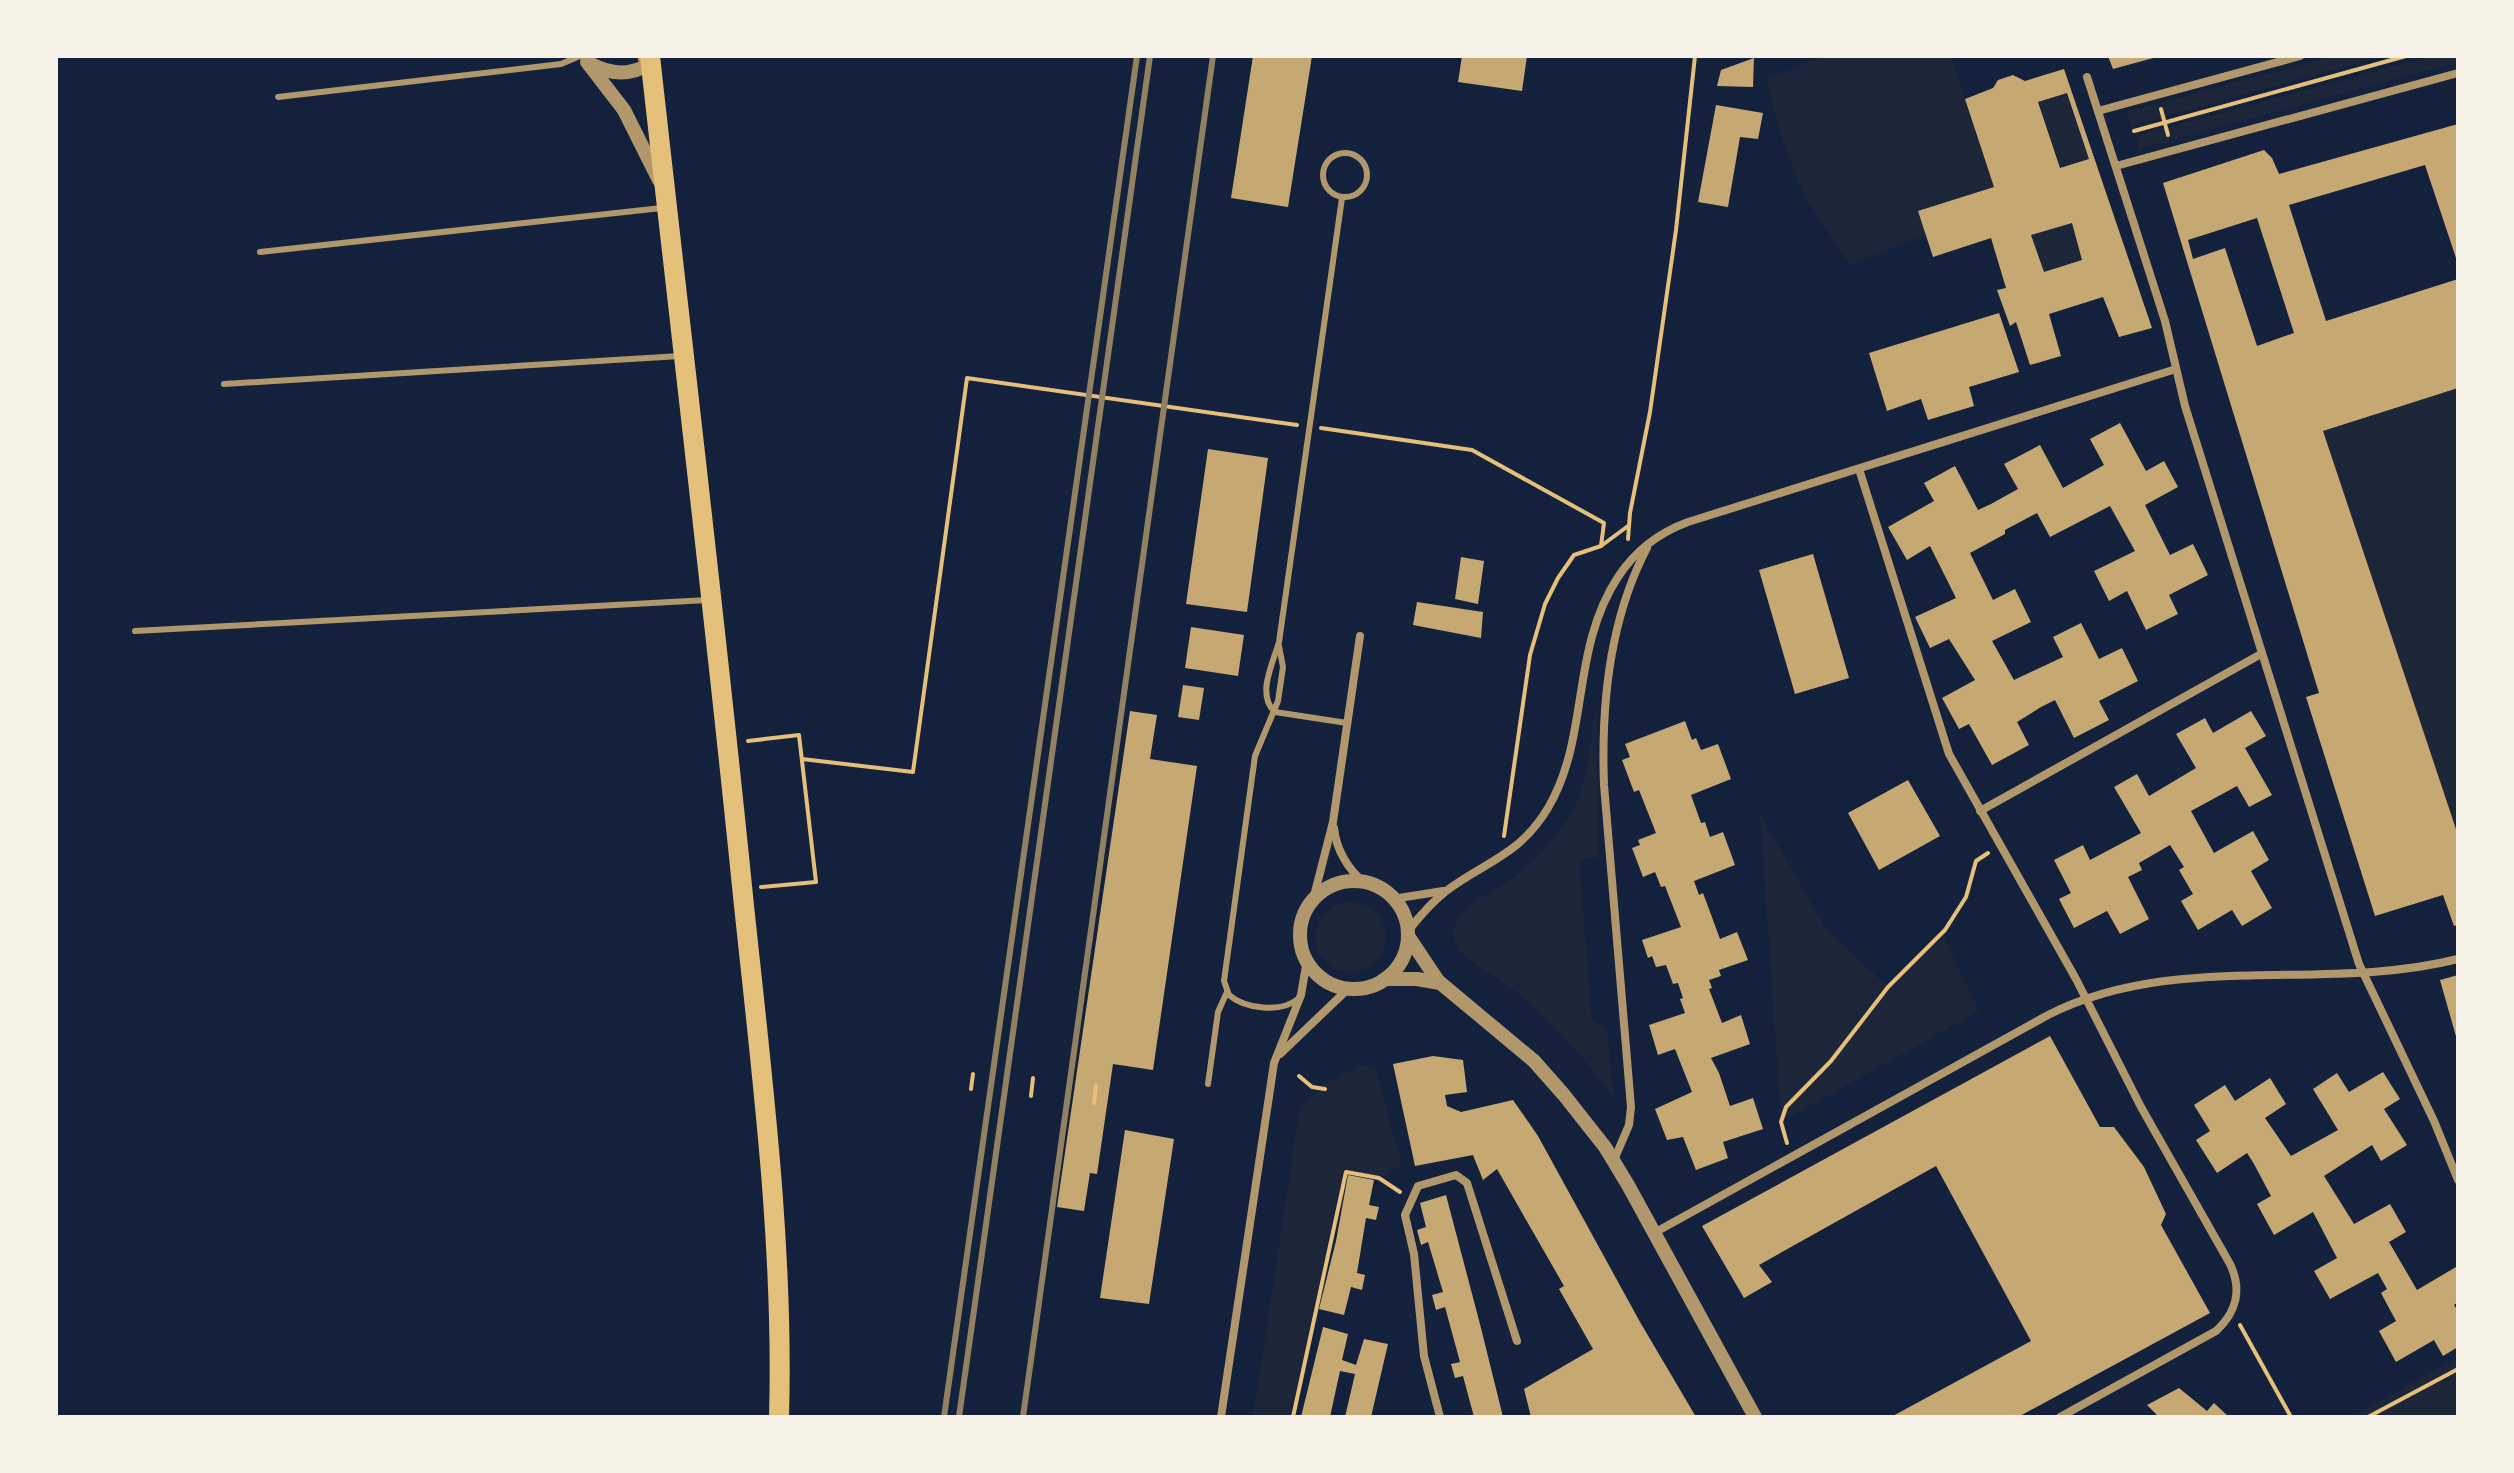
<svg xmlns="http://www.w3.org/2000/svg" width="2514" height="1473" viewBox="0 0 2514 1473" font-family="'Fira Sans',sans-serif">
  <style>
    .green { fill: #1d2539 }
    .building { fill: #c6a872; fill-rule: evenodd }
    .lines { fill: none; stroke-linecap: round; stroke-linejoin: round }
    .path { stroke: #e5c07b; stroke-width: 4 }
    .service { stroke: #b1986c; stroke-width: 6 }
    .minor { stroke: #b1986c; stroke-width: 8 }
    .tertiary { stroke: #b1986c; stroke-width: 14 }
    .primary { stroke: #e5c07b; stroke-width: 20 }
    .rail { stroke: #918062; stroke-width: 6 }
  </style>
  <rect width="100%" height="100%" fill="#14213d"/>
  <g class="green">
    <polygon points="1823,56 1951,56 1994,187 1919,211 1926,234 1850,265 1805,197 1785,148 1766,80"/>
    <polygon points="2333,56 2382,56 2131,126 2126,112"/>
    <polygon points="2433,56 2458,56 2458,62 2139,149 2136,136"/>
    <polygon points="2067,93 2089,159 2060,168 2038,102"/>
    <polygon points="2072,223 2082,260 2044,272 2031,235"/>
    <polygon points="2458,388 2458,835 2323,431"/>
    <path d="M1596,705L1599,857L1579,860L1592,1020L1607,1029L1613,1097C1585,1059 1556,1026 1520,995C1501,979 1478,968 1459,951C1439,913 1484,898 1509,881C1519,874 1529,866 1537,857C1552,843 1564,825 1574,808C1589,782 1591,735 1596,705Z"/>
    <polygon points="1760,813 1825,928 1888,987 1944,937 1979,1011 1781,1122"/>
    <circle cx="1351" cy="937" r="35"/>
    <polygon points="1360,1066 1375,1068 1402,1165 1383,1176 1343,1171 1290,1417 1253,1417 1300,1107 1327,1083"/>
    <polygon points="2458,1357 2458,1417 2352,1417"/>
  </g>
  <g class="building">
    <polygon points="1253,56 1312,56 1288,207 1231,198"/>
    <polygon points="1462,56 1527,56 1522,91 1458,82"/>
    <polygon points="2108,56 2157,56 2157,57 2113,69"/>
    <polygon points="1754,58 1753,87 1717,86 1721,70"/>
    <path d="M2064,69L2152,328L2119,337L2103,297L2049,314L2061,356L2030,365L2016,322L2010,326L1997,290L2006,288L1991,238L1933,257L1918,211L1994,187L1965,99L1993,88L1998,80L2013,75L2025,81ZM2067,93L2089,159L2060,168L2038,102ZM2072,223L2082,260L2044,272L2031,235Z"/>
    <polygon points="1716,105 1763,113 1758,139 1740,137 1728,207 1698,202"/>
    <path d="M2458,124V264L2425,165L2289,205L2326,321L2458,279V388L2323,431L2458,835V925L2454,926L2443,895L2375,916L2306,697L2319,693L2163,183L2264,150L2272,158L2279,174ZM2257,218L2294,333L2257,346L2225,248L2193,259L2188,240Z"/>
    <polygon points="1999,313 2019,372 1969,387 1974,406 1928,420 1921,399 1887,411 1869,353"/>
    <polygon points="2120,423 2146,471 2164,461 2178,487 2145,505 2170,555 2193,544 2208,575 2169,595 2178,614 2146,630 2127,591 2109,601 2094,571 2135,551 2110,506 2050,537 2037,513 2005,530 2005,534 1970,553 1993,600 2015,589 2031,622 1992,641 2014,680 2063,657 2053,637 2081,623 2099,659 2122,648 2138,681 2099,701 2109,720 2074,738 2055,700 2041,707 2017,722 2029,745 1992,765 1969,724 1959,729 1942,698 1975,680 1949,639 1930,648 1915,617 1956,598 1930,546 1907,560 1888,527 1934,501 1924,483 1955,466 1978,510 1991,504 2018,489 2004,464 2040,445 2063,488 2104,465 2090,439"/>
    <polygon points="1208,449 1268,458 1247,612 1186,604"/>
    <polygon points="1813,554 1849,678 1795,694 1759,570"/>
    <polygon points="1461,557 1484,561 1478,604 1455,599"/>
    <polygon points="1417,602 1483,612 1481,638 1413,625"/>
    <polygon points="1191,627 1244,635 1238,676 1185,668"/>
    <polygon points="1183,685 1204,688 1199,720 1178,717"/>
    <polygon points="1130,711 1157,715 1150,759 1197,766 1153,1070 1113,1064 1097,1174 1090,1173 1084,1211 1057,1207"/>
    <polygon points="2251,711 2266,736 2245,748 2272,795 2249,807 2237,786 2191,811 2214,853 2253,831 2269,860 2251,871 2272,908 2242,926 2232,910 2198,930 2181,901 2193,894 2179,870 2184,867 2170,845 2139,863 2142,870 2128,877 2149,919 2120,934 2107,911 2074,928 2059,899 2071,893 2054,860 2083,845 2090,860 2141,833 2114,787 2137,774 2149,796 2196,768 2176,734 2205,718 2213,733"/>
    <polygon points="1685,721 1692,740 1696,738 1701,750 1718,744 1731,779 1691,795 1701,823 1705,822 1710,837 1723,832 1735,865 1694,881 1699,895 1703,893 1720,939 1737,932 1748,960 1719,970 1721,976 1709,980 1712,988 1709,989 1722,1023 1741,1015 1750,1044 1711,1058 1719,1073 1730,1106 1753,1098 1763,1129 1723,1142 1728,1158 1696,1170 1683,1137 1667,1140 1655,1109 1692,1092 1675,1049 1658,1055 1649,1025 1685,1013 1680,999 1683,998 1678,983 1673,984 1666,965 1656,967 1652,956 1648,958 1642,940 1681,927 1665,886 1661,887 1655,872 1643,877 1632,848 1640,845 1638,840 1656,833 1639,790 1634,792 1622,760 1630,757 1625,744"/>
    <polygon points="1908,780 1940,836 1879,870 1848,813"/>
    <polygon points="2458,975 2458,1040 2457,1040 2440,980"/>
    <polygon points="2050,1036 2100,1127 2114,1127 2144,1167 2166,1214 2161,1225 2210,1313 2018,1417 1891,1417 2031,1341 1936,1166 1759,1265 1772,1282 1744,1298 1702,1226"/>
    <polygon points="1433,1056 1463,1060 1467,1092 1445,1095 1447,1106 1461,1112 1513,1100 1538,1136 1640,1322 1696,1417 1531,1417 1524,1389 1593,1349 1559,1289 1564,1286 1497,1169 1483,1180 1473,1155 1415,1166 1393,1064"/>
    <polygon points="2383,1072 2400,1099 2384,1109 2407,1145 2381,1161 2372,1145 2324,1176 2354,1224 2390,1204 2406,1232 2389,1242 2417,1290 2456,1267 2458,1270 2458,1302 2454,1305 2458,1311 2458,1347 2443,1356 2434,1340 2396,1362 2379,1331 2396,1321 2381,1293 2387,1289 2378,1273 2330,1299 2314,1271 2337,1258 2313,1212 2274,1235 2257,1204 2271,1196 2254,1164 2247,1153 2217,1173 2196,1140 2210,1131 2194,1105 2225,1085 2235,1101 2270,1078 2286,1104 2265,1118 2291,1156 2338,1130 2313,1089 2337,1073 2349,1092"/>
    <polygon points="1125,1130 1174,1139 1149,1304 1100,1298"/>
    <polygon points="1348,1175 1374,1180 1369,1205 1379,1207 1376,1220 1366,1218 1357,1273 1365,1275 1362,1290 1351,1287 1344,1315 1319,1309 1336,1241"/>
    <polygon points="1446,1195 1481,1328 1503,1417 1474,1417 1463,1376 1455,1378 1451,1364 1460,1362 1445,1307 1436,1310 1432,1295 1443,1292 1428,1242 1421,1245 1417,1230 1426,1227 1420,1203"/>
    <polygon points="1323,1327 1348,1334 1342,1360 1356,1365 1364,1339 1388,1344 1371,1417 1345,1417 1355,1374 1340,1371 1330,1417 1301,1417"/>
    <polygon points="2179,1388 2207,1411 2214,1403 2229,1417 2159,1417 2147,1405"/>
  </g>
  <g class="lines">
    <g class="path">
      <polyline points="2161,109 2168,135"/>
      <polyline points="2134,131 2406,56"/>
      <polyline points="1321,428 1472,450 1604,523 1601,546"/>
      <polyline points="1628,539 1630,513 1650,412 1676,230 1695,56"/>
      <polyline points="748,741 799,735 816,882 761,887"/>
      <polyline points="802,759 913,772 967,378 1297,425"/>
      <polyline points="1504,836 1530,655 1545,604 1558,578 1574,555 1601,546 1628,526"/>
      <polyline points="1299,1076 1312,1087 1325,1089"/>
      <polyline points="971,1089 973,1074"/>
      <polyline points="1031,1096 1033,1078"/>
      <polyline points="1094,1103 1096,1085"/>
      <polyline points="1787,1143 1781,1122 1786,1107 1831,1061 1888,987 1945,930 1966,897 1976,861 1988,853"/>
      <polyline points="2240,1325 2291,1417"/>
      <polyline points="1293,1417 1346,1172 1379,1178 1400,1192"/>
      <polyline points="2368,1417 2458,1369"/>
    </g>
    <g class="service">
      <polyline points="278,97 561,64 580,56"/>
      <circle cx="1345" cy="175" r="22"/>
      <path d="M1342,198L1279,642C1273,663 1256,695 1275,712L1347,723"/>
      <polyline points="260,252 662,208"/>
      <polyline points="224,384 680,356"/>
      <polyline points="135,631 708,600"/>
      <path d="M1279,646L1283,667L1278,701L1255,756L1224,981L1229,995C1245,1009 1281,1013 1298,999"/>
      <polyline points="1208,1084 1218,1012 1227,992"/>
    </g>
    <g class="minor">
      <polyline points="2087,77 2165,321 2185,406 2359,964 2434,1121 2458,1180"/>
      <polyline points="2098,111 2300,56"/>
      <polyline points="2116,166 2458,73"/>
      <path d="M1859,469L1949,754L2076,979L2141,1107L2230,1264C2242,1289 2237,1312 2216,1331L2060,1417"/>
      <polyline points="1980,811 2261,654"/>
      <path d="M1334,828C1336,849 1348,870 1365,883"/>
      <polyline points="1393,899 1443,891"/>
      <polyline points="1313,900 1333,822 1360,636"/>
      <path d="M1408,931C1419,917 1432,902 1446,891C1486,861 1519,856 1548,808C1590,737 1570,650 1618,577C1635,551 1658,533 1688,522L2176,369"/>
      <polyline points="1280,1054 1349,988"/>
      <path d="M1614,1160L1629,1125L1631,1107L1604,785C1601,706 1609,620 1647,548"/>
      <path d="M1654,1233L2048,1015C2177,950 2323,993 2458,959"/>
      <polyline points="1221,1417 1274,1063 1301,995 1307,960"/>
      <polyline points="1440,1417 1424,1356 1414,1254 1405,1215 1418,1186 1456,1175 1467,1183 1517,1341"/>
    </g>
    <g class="tertiary">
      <polyline points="587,62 624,110 659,180"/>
      <path d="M591,64C611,75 631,76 651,63L645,59"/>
      <circle cx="1354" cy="935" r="54"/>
      <polyline points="1408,936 1438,981 1534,1061 1564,1095 1605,1147 1628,1185 1755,1417"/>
      <polyline points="1385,979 1417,979 1440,983"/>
    </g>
    <path class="primary" d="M650,56C681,336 715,616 743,896C761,1069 784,1243 779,1417"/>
    <g class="rail">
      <polyline points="944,1417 1137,56"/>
      <polyline points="959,1417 1150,56"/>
      <polyline points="1023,1417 1213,56"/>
    </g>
  </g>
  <rect width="2514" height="1473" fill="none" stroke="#f6f1e7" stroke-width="116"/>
</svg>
